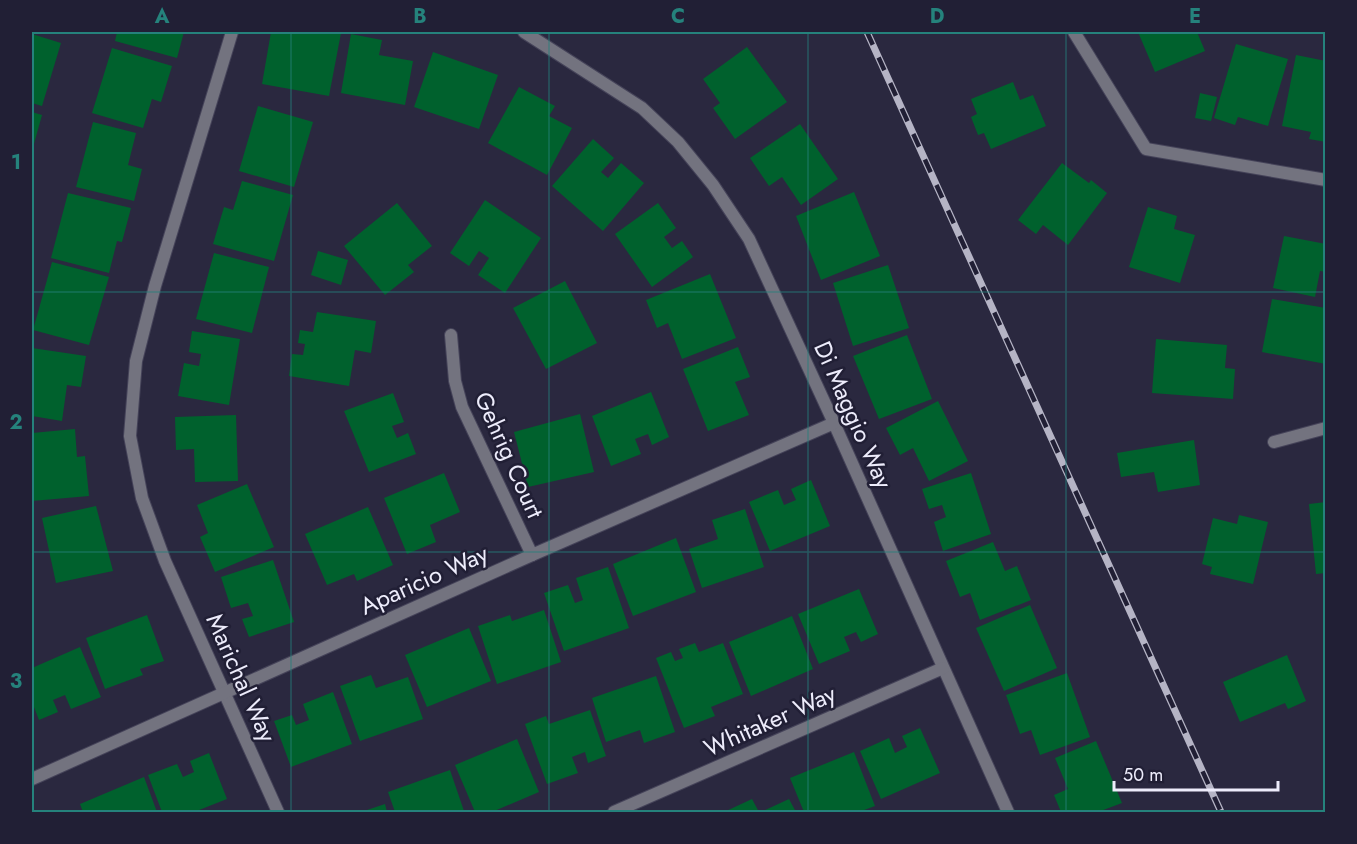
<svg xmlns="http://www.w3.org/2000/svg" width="1357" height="844" viewBox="0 0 1357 844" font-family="Jost,sans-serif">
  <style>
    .building { fill: #00612d }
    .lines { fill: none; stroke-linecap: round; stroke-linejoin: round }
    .street-casing { stroke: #454359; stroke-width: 14 }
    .street { stroke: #73737f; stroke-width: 12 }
    .rail-casing { stroke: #b5b4c5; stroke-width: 7 }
    .rail { stroke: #211f35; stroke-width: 4.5; stroke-dasharray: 14; stroke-linecap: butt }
    .grid { fill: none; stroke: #25827c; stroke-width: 1.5; stroke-opacity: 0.55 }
    .labels { text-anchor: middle; stroke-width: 5; stroke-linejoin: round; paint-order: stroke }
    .street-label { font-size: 24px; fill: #edecfb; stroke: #211f35 }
    .neatline { fill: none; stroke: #25827c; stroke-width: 2 }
    .grid-label { font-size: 20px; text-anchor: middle; font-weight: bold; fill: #25827c }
  </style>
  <rect width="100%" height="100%" fill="#2a283f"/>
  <g class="building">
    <polygon points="117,32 184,32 177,58 115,41"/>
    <polygon points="271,32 341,33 329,96 262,84"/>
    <polygon points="1138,32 1197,32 1205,51 1155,72"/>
    <polygon points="32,34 61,43 42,106 32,103"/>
    <polygon points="351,34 382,40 379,55 413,61 405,105 341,93"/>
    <polygon points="1236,44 1288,59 1268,126 1238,117 1235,125 1214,118"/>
    <polygon points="747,47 787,102 735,139 713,108 720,103 703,79"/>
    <polygon points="112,48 172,66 161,102 152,99 143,128 92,113"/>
    <polygon points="433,52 498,75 479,129 414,107"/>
    <polygon points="1296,55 1326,61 1326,142 1309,139 1311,132 1282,126"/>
    <polygon points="1013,82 1020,100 1033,95 1046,126 991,149 984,133 978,135 971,117 977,114 971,99"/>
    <polygon points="519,87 555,106 549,116 572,128 547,175 488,143"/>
    <polygon points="1200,93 1217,97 1211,121 1195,118"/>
    <polygon points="258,106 313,122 294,187 239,171"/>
    <polygon points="32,112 42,115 32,151"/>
    <polygon points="93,122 136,133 128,165 142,169 134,201 76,187"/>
    <polygon points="800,124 838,179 801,205 782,177 769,186 750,158"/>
    <polygon points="593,139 614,158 601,172 608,178 621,163 644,183 603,231 552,186"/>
    <polygon points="1062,163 1089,183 1091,180 1107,193 1068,245 1043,225 1036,234 1018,220"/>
    <polygon points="242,181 293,195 274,261 213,244 224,207 233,210"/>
    <polygon points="854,192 880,256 821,280 796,216"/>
    <polygon points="68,193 131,208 122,242 117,241 109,273 51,258"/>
    <polygon points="485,200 541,238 505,293 478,275 489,258 479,251 469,266 450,253"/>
    <polygon points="397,203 432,246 408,265 414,272 385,295 344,246"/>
    <polygon points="658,203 676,228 664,237 672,248 682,241 693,257 652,287 615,234"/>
    <polygon points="1148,207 1177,216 1174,229 1195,235 1180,283 1129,267"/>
    <polygon points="1284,236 1326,244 1326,272 1320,271 1315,297 1273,288"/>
    <polygon points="318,251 348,260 341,285 311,275"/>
    <polygon points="214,253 269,267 252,333 196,319"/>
    <polygon points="52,262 109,277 89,345 33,330"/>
    <polygon points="888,265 909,328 853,346 833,283"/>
    <polygon points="710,274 736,338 682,359 668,323 657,328 646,300"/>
    <polygon points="565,281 597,343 546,369 513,308"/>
    <polygon points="1272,299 1326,308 1326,364 1262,352"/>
    <polygon points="317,312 376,321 371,353 355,350 349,386 289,376 292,354 303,355 305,344 298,343 300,330 313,332"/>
    <polygon points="192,331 240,339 229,405 178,396 184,363 199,366 201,354 189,352"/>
    <polygon points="907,335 932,399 879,419 853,356"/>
    <polygon points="1156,339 1227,345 1225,368 1235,369 1233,399 1152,393"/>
    <polygon points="738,347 750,377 735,382 749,415 708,431 683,369"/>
    <polygon points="32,348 86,356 81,387 67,385 62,421 32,416"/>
    <polygon points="651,392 669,437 652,445 648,434 635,439 641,454 611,466 592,416"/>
    <polygon points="393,393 404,422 392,426 397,438 408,433 416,454 369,472 344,411"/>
    <polygon points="938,401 968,461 929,481 913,448 900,455 886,428"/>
    <polygon points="580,414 594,472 528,487 514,432"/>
    <polygon points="236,415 238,481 195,482 194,449 176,450 175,417"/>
    <polygon points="75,429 77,457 85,456 89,496 32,501 32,433"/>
    <polygon points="1194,440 1200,485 1158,492 1154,472 1121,477 1117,453"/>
    <polygon points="444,473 460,512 430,525 436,542 407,554 384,498"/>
    <polygon points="971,473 991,534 943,551 934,522 946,517 942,505 929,509 922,489"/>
    <polygon points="811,480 830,526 770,551 749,502 778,490 784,505 796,500 791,489"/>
    <polygon points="247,484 274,547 215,572 200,537 208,533 197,505"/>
    <polygon points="1326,502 1326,573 1316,574 1309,504"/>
    <polygon points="96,506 113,571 56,583 42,518"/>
    <polygon points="368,507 393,565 357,581 354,574 327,585 305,534"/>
    <polygon points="745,509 764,567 702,588 689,549 718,539 712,520"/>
    <polygon points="1239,515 1268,522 1253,584 1210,574 1212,567 1202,564 1213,518 1237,524"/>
    <polygon points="676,538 696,592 633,616 613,564"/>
    <polygon points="993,542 1005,571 1017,566 1031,600 980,620 970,593 960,597 946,561"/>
    <polygon points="273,560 294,622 249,637 242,619 253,616 248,603 231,608 221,577"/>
    <polygon points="608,567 629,628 564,651 544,593 568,585 575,603 583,600 576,578"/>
    <polygon points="859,589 878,634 861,642 856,632 844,637 850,651 819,664 798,614"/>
    <polygon points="1030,605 1057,668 1004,691 976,628"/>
    <polygon points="544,610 561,662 497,684 478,626 510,615 512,621"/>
    <polygon points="147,615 164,661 140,669 143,675 105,689 86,638"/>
    <polygon points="792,616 813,669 751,696 729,642"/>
    <polygon points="469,628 491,681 427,707 405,655"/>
    <polygon points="695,643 699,652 723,643 743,694 711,707 715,716 684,728 656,658 671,652 675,661 683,658 679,649"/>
    <polygon points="80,647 101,697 71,709 65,695 53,700 58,712 39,720 32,702 32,668"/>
    <polygon points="1287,655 1306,701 1288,709 1285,703 1240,722 1223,682"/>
    <polygon points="1067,673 1090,737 1040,755 1031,730 1020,734 1006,695"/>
    <polygon points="371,675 376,688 408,677 423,719 360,741 340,686"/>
    <polygon points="656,676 675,732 644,743 640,730 606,742 592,698"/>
    <polygon points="333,692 352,744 291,767 274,721 292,715 296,725 309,720 303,704"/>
    <polygon points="590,710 606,756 588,763 585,752 572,757 578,773 547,784 525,724 546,716 549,724"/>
    <polygon points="920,728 940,773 881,799 860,751 889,738 895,753 907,747 902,736"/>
    <polygon points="517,739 539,792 492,812 475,812 455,765"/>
    <polygon points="1096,741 1122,803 1098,812 1061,812 1054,795 1068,789 1055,758"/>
    <polygon points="854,752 875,806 859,812 804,812 790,778"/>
    <polygon points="209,753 227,799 194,812 162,812 148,775 177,764 183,777 194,772 190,761"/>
    <polygon points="450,770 464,811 395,812 388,792"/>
    <polygon points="144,777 157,812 83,812 80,804"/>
    <polygon points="752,799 759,812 724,812"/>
    <polygon points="789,799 796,812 761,812"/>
    <polygon points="385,804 387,812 361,812"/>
  </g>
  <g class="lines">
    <g class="street-casing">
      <g id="street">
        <polyline points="232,32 155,286 136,361 130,436 142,498 165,561 278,812"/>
        <polyline points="524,32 642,108 678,142 713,185 749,239 834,423 1008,812"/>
        <polyline points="1074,32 1146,149 1326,180"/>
        <polyline points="451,335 455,381 462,407 532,555"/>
        <polyline points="1274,442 1326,428"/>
        <polyline points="32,779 532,555 834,423"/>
        <polyline points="614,812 943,668"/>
      </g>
    </g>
    <use href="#street" class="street"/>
    <g class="rail-casing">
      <polyline id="rail" points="867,32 1221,812"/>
    </g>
    <use href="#rail" class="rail"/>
  </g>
  <path class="grid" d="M291,32V812M549,32V812M808,32V812M1066,32V812M32,292H1326M32,552H1326"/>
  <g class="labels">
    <g class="street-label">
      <text transform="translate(853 415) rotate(66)" y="8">Di Maggio Way</text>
      <text transform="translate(509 455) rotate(66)" y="8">Gehrig Court</text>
      <text transform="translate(424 580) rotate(-24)" y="8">Aparicio Way</text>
      <text transform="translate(241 678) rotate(66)" y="8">Marichal Way</text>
      <text transform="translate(770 721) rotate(-24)" y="8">Whitaker Way</text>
    </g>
  </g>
  <rect width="1357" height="844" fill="none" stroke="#211f35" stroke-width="66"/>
  <path d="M1114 781v9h164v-9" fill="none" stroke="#edecfb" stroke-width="3"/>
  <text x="1123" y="781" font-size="18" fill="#edecfb" stroke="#211f35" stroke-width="4.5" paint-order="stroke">50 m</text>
  <rect x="33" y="33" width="1291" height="778" class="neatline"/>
  <g class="grid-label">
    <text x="162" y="23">A</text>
    <text x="420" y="23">B</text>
    <text x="678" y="23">C</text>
    <text x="937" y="23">D</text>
    <text x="1195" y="23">E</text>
    <text x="16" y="169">1</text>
    <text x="16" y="429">2</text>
    <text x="16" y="688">3</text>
  </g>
</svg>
